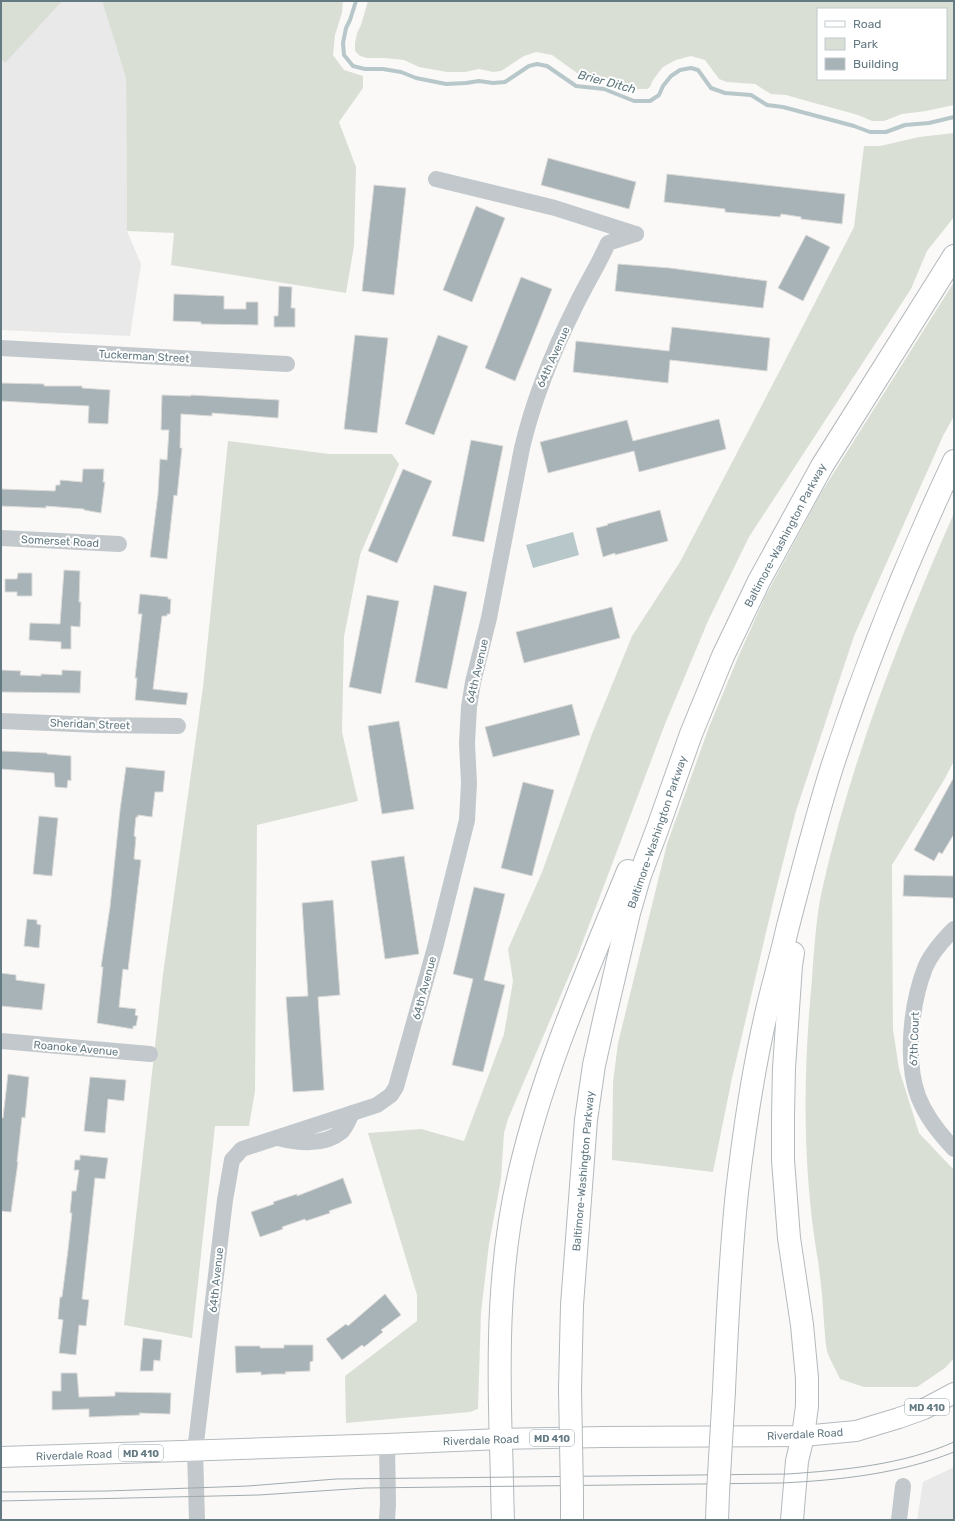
<svg xmlns="http://www.w3.org/2000/svg" width="955" height="1521" viewBox="0 0 955 1521" font-family="Rubik,sans-serif">
  <style>
    .built { fill: #e8e9e8 }
    .green { fill: #dadfd6; fill-rule: evenodd }
    .water { fill: #b8c8ca }
    .lines { fill: none; stroke-linecap: round; stroke-linejoin: round }
    .stream { stroke: #b8c8ca; stroke-width: 4 }
    .building { fill: #a7b3b7; stroke: #dcdbd9 }
    .major-casing { stroke: #b4babe; stroke-width: 22 }
    .highway-casing { stroke: #b3b9bc; stroke-width: 24 }
    .minor { stroke: #c2c8cb; stroke-width: 16 }
    .major { stroke: #fff; stroke-width: 20 }
    .highway { stroke: #fff; stroke-width: 22 }
    .tram { stroke: #a1abaf; stroke-width: 1 }
    .highway-bridge-casing { stroke: #b3b9bc; stroke-width: 24; stroke-linecap: butt }
    .highway-bridge { stroke: #fff; stroke-width: 22 }
    .labels { text-anchor: middle; stroke-width: 4; stroke-linejoin: round; paint-order: stroke }
    .shield { fill: #fff; stroke: #92a2a8; stroke-width: 1 }
    .shield-label { font-size: 10px; font-weight: bold; fill: #647a83 }
    .street-label { font-size: 11px; fill: #647a83; stroke: #fff }
    .water-label { font-size: 12px; font-style: italic; fill: #5e797d; stroke: #fff }
  </style>
  <rect width="100%" height="100%" fill="#faf9f7"/>
  <g class="built">
    <polygon points="1,1 102,1 126,78 127,231 141,264 130,336 1,330"/>
    <polygon points="954,1467 954,1520 917,1520 923,1482"/>
  </g>
  <g class="green">
    <polygon points="1,1 62,1 5,63 1,59"/>
    <polygon points="102,1 343,1 342,13 335,35 333,55 344,70 363,76 363,88 339,122 356,167 354,246 346,293 171,265 174,233 127,231 126,78"/>
    <path d="M368,1H954V105L926,111L902,114L884,121H872L858,115L807,101L786,95L771,94L755,84L727,82L719,79L705,60L691,56L676,60L663,67L653,80L650,87L647,89H637L607,78L581,76L552,55L536,52L524,56L501,71L493,72L479,69L465,72H447L419,67L404,60L384,58H367L360,56L355,51V43L357,33L361,25ZM818,9H946V79H818Z"/>
    <polygon points="954,133 954,217 927,251 911,289 749,537 708,621 665,724 577,957 508,1119 504,1133 501,1179 489,1244 481,1313 478,1409 470,1412 346,1423 345,1376 417,1321 417,1295 368,1133 421,1129 464,1141 504,1034 513,981 508,949 542,872 592,734 632,636 680,562 789,353 854,227 864,146 880,146 919,137"/>
    <polygon points="954,282 954,416 943,436 854,636 796,811 776,890 732,1078 713,1172 612,1160 613,1082 618,1043 667,844 709,727 739,655 765,597 821,493"/>
    <polygon points="228,441 329,454 392,454 399,464 360,555 344,637 342,732 358,801 257,825 255,1091 249,1126 215,1126 192,1338 124,1325 163,974 203,687"/>
    <path d="M954,513V761L944,780L892,865L893,1029L899,1069L919,1133L954,1170V1358L945,1368L917,1387H864L840,1379C836,1370 830,1360 827,1351C825,1342 825,1332 824,1324C823,1303 821,1282 818,1261C802,1167 803,1073 812,979C814,951 816,917 822,890C851,760 901,634 954,513Z"/>
  </g>
  <polygon class="water" points="573,532 579,555 533,568 526,545"/>
  <g class="lines">
    <polyline class="stream" points="356,1 350,20 346,28 343,43 344,55 353,66 365,69 383,69 401,72 416,78 446,84 466,83 479,81 493,83 505,82 529,66 537,64 547,66 576,86 604,89 634,101 650,101 659,95 663,86 671,76 680,70 691,68 698,70 711,88 725,93 751,95 767,105 783,107 854,126 870,132 886,132 905,125 929,123 954,117"/>
  </g>
  <g class="building">
    <polygon points="548,158 636,182 629,209 541,185"/>
    <polygon points="667,174 845,194 842,224 801,219 801,217 781,214 780,217 725,212 725,209 664,202"/>
    <polygon points="374,185 406,188 394,295 362,291"/>
    <polygon points="476,206 505,218 472,302 443,290"/>
    <polygon points="806,235 830,247 803,301 778,288"/>
    <polygon points="618,264 670,268 767,281 763,308 615,291"/>
    <polygon points="521,277 552,289 515,381 485,368"/>
    <polygon points="279,286 292,287 291,308 295,308 295,327 274,327 274,316 278,316"/>
    <polygon points="174,294 224,296 224,309 246,309 246,302 258,302 258,325 201,324 201,322 173,321"/>
    <polygon points="672,327 770,338 767,371 670,360 668,383 573,372 576,341 669,351"/>
    <polygon points="355,335 388,338 377,433 344,429"/>
    <polygon points="438,335 468,346 434,435 405,424"/>
    <polygon points="1,383 44,384 44,386 82,386 82,388 110,390 108,424 88,423 89,406 1,401"/>
    <polygon points="162,395 191,396 191,395 279,400 278,418 212,413 212,416 181,414 180,448 182,448 177,496 174,495 167,559 150,557 158,494 160,459 167,460 169,430 161,430"/>
    <polygon points="719,419 726,449 639,472 634,451 548,473 540,442 627,420 633,441"/>
    <polygon points="471,440 503,446 484,542 452,536"/>
    <polygon points="83,469 104,469 103,482 105,482 101,513 84,510 84,509 46,506 46,508 1,506 1,489 55,491 56,485 60,485 60,480 82,482"/>
    <polygon points="403,469 432,481 397,563 368,551"/>
    <polygon points="660,510 668,541 615,555 615,553 603,557 596,528 608,525 607,524"/>
    <polygon points="64,570 80,571 79,602 81,602 80,627 71,626 71,649 61,649 61,642 29,640 30,623 60,624"/>
    <polygon points="18,573 32,573 32,596 17,596 17,592 5,592 5,579 17,579"/>
    <polygon points="434,585 467,592 447,689 415,682"/>
    <polygon points="140,594 168,597 168,599 171,599 170,614 167,614 167,616 162,616 153,689 188,693 186,705 135,700 137,678 135,678 142,614 138,614"/>
    <polygon points="367,595 399,601 381,694 349,687"/>
    <polygon points="612,607 620,638 524,663 516,632"/>
    <polygon points="1,670 21,671 20,675 41,676 41,674 62,675 62,670 81,671 80,693 1,692"/>
    <polygon points="572,704 580,735 493,757 485,727"/>
    <polygon points="399,721 414,809 382,814 368,726"/>
    <polygon points="1,751 47,753 47,754 71,756 71,781 68,780 67,788 55,787 54,773 1,769"/>
    <polygon points="126,767 165,771 163,792 155,792 152,817 138,815 138,817 136,817 134,836 136,837 134,859 141,860 128,970 123,969 119,1007 136,1009 135,1015 138,1016 136,1026 133,1026 133,1029 97,1023 103,967 101,967 110,907 120,810"/>
    <polygon points="954,777 954,834 942,854 939,852 934,861 914,850"/>
    <polygon points="523,782 554,790 532,876 501,868"/>
    <polygon points="39,816 58,818 52,876 33,874"/>
    <polygon points="404,856 419,954 385,959 371,861"/>
    <polygon points="904,875 954,876 954,898 903,896"/>
    <polygon points="474,887 505,894 484,980 505,985 483,1072 452,1065 473,979 453,974"/>
    <polygon points="333,900 340,995 318,997 324,1090 293,1092 286,997 308,996 302,903"/>
    <polygon points="27,919 37,920 37,924 41,925 39,948 24,946"/>
    <polygon points="1,973 16,975 16,980 45,984 42,1010 1,1006"/>
    <polygon points="8,1074 29,1077 25,1118 22,1117 17,1162 18,1162 11,1212 1,1211 1,1118 3,1118"/>
    <polygon points="90,1077 126,1080 124,1101 108,1099 105,1133 84,1131"/>
    <polygon points="80,1155 108,1158 105,1179 95,1178 82,1299 89,1300 86,1326 79,1325 76,1355 59,1353 63,1320 58,1319 60,1297 62,1297 68,1250 72,1213 70,1213 72,1191 76,1191 79,1170 74,1170 75,1160 80,1160"/>
    <polygon points="343,1178 352,1203 329,1211 330,1213 306,1221 305,1219 282,1227 283,1229 260,1237 251,1212 274,1204 273,1202 297,1194 297,1196"/>
    <polygon points="385,1294 401,1315 381,1330 383,1332 364,1347 362,1345 342,1360 326,1339 346,1324 348,1326"/>
    <polygon points="143,1338 162,1340 160,1361 154,1360 153,1371 140,1371"/>
    <polygon points="284,1345 313,1345 313,1361 310,1362 310,1371 285,1372 286,1374 272,1374 261,1375 261,1372 236,1373 235,1346 260,1346 260,1348 284,1348"/>
    <polygon points="61,1373 77,1373 79,1397 115,1396 115,1392 171,1393 170,1414 139,1413 140,1415 89,1417 89,1409 52,1410 52,1391 61,1391"/>
  </g>
  <g class="lines">
    <g class="major-casing">
      <polyline id="major" points="1,1457 387,1444 501,1439 604,1437 803,1436 856,1431 899,1418 924,1409 954,1393"/>
    </g>
    <g class="highway-casing">
      <g id="highway">
        <polyline points="570,1390 572,1305 586,1120 594,1065 605,1016 629,913 640,875 657,830 691,734 723,656 759,581 822,466 954,256"/>
        <path d="M724,1390C727,1324 730,1258 737,1192C744,1131 753,1070 767,1010C773,984 781,957 787,930C801,876 815,821 832,767C866,663 907,561 954,461"/>
        <polyline points="572,1494 572,1520"/>
        <path d="M503,1520C502,1495 502,1471 501,1446C498,1355 498,1264 519,1175C543,1070 588,970 628,871"/>
        <polyline points="717,1520 718,1493"/>
        <polyline points="792,1520 797,1461 803,1436 807,1406 807,1378 802,1325 789,1238 783,1160 783,1116 784,1068 791,965 793,953"/>
      </g>
    </g>
    <g class="minor">
      <polyline points="436,179 555,208 636,234"/>
      <polyline points="1,348 287,364"/>
      <polyline points="1,538 119,544"/>
      <polyline points="1,721 98,725 178,726"/>
      <path d="M954,929C943,940 931,953 925,968C911,1004 905,1060 918,1096C926,1117 939,1133 954,1149"/>
      <polyline points="1,1041 150,1054"/>
      <path d="M278,1138C297,1143 324,1146 341,1132C346,1128 349,1119 352,1113"/>
      <path d="M197,1520L195,1451L225,1200L232,1160L242,1149L377,1105L391,1095L396,1087L436,944L467,820L469,783L467,743L469,707L473,682L489,618L522,448C534,397 554,349 577,303C587,282 599,264 608,243L636,234"/>
      <polyline points="387,1520 388,1504 387,1444"/>
      <polyline points="899,1520 903,1486"/>
    </g>
    <use href="#major" class="major"/>
    <use href="#highway" class="highway"/>
    <g class="tram">
      <path d="M1,1492L107,1491L248,1486L336,1479L788,1474C844,1470 902,1465 954,1442"/>
      <path d="M1,1501L259,1495L365,1488L782,1483C840,1480 899,1474 954,1452"/>
    </g>
    <g class="highway-bridge-casing">
      <g id="highway-bridge">
        <polyline points="570,1390 572,1494"/>
        <polyline points="718,1493 724,1390"/>
      </g>
    </g>
    <use href="#highway-bridge" class="highway-bridge"/>
  </g>
  <g class="labels">
    <g class="shield">
      <rect x="905" y="1399" width="44" height="16" rx="3"/>
      <rect x="530" y="1430" width="44" height="16" rx="3"/>
      <rect x="119" y="1445" width="44" height="16" rx="3"/>
    </g>
    <g class="shield-label">
      <text x="927" y="1411">MD 410</text>
      <text x="552" y="1442">MD 410</text>
      <text x="141" y="1457">MD 410</text>
    </g>
    <g class="street-label">
      <text transform="translate(144 356) rotate(3)" y="4">Tuckerman Street</text>
      <text transform="translate(553 357) rotate(-66)" y="4">64th Avenue</text>
      <text transform="translate(785 535) rotate(-62)" y="4">Baltimore-Washington Parkway</text>
      <text transform="translate(60 541) rotate(3)" y="4">Somerset Road</text>
      <text transform="translate(477 671) rotate(-77)" y="4">64th Avenue</text>
      <text transform="translate(90 724) rotate(2)" y="4">Sheridan Street</text>
      <text transform="translate(657 832) rotate(-71)" y="4">Baltimore-Washington Parkway</text>
      <text transform="translate(424 988) rotate(-75)" y="4">64th Avenue</text>
      <text transform="translate(914 1039) rotate(-88)" y="4">67th Court</text>
      <text transform="translate(76 1048) rotate(5)" y="4">Roanoke Avenue</text>
      <text transform="translate(583 1171) rotate(-85)" y="4">Baltimore-Washington Parkway</text>
      <text transform="translate(216 1280) rotate(-84)" y="4">64th Avenue</text>
      <text transform="translate(805 1434) rotate(-3)" y="4">Riverdale Road</text>
      <text transform="translate(481 1440) rotate(-2)" y="4">Riverdale Road</text>
      <text transform="translate(74 1455) rotate(-2)" y="4">Riverdale Road</text>
    </g>
    <g class="water-label">
      <text transform="translate(607 82) rotate(15)" y="4">Brier Ditch</text>
    </g>
  </g>
  <rect width="955" height="1521" fill="none" stroke="#647a83" stroke-width="4"/>
  <rect x="817" y="8" width="130" height="72" fill="#ffffff" stroke="#c1cacd"/>
  <rect x="825" y="21" width="20" height="6" fill="#ffffff" stroke="#c1cacd"/>
  <text x="853" y="28" font-size="12" fill="#647a83">Road</text>
  <rect x="825" y="38" width="20" height="12" fill="#dadfd6" stroke="#c1cacd"/>
  <text x="853" y="48" font-size="12" fill="#647a83">Park</text>
  <rect x="825" y="58" width="20" height="12" fill="#a7b3b7" stroke="#c1cacd"/>
  <text x="853" y="68" font-size="12" fill="#647a83">Building</text>
</svg>
